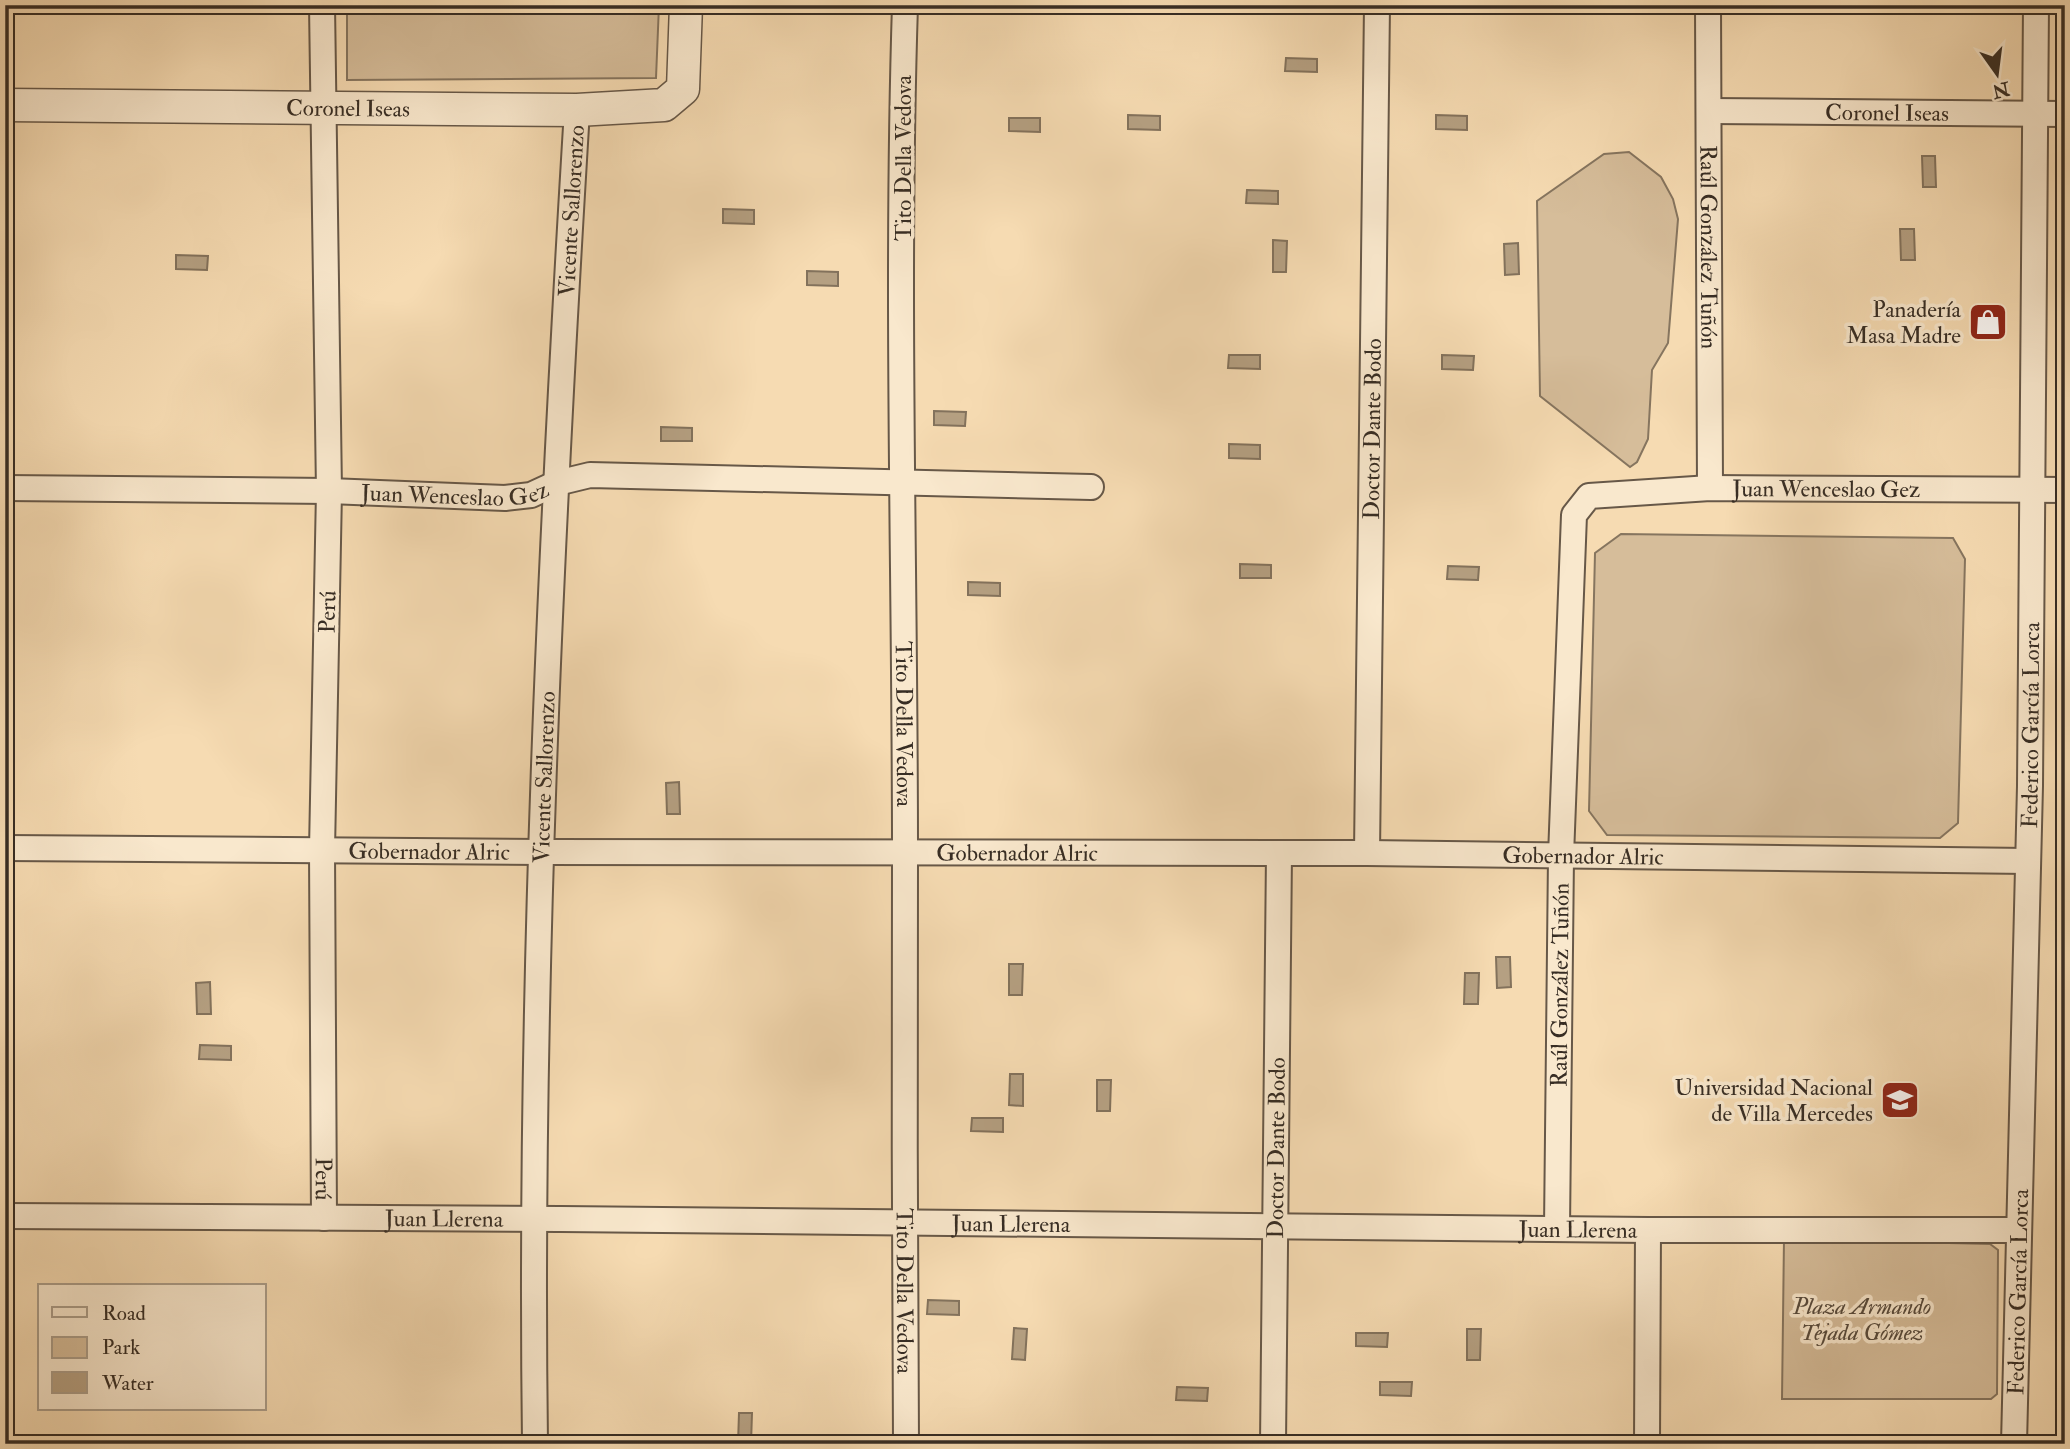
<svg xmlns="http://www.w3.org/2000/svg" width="2070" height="1449" viewBox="0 0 2070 1449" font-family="'IM FELL Double Pica',serif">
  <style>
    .green { fill: #d6bd9a; stroke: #86755f; stroke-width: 2 }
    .water { fill: #b5a082; stroke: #83725c; stroke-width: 2 }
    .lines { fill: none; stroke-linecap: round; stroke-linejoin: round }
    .minor-casing { stroke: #675848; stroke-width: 28 }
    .tertiary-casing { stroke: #675848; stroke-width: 35 }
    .minor { stroke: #f9e8cd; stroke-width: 24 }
    .tertiary { stroke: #f9e8cd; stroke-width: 32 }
    .labels { text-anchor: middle; stroke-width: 7; stroke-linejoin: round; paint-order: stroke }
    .street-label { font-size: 23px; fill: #372d24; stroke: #f9e8cd }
    .poi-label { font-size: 23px; fill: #372d24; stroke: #f9e8cd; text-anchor: end }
    .park-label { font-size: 23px; font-style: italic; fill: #574a3c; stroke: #f9e8cd }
  </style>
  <rect width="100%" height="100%" fill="#f6dbb2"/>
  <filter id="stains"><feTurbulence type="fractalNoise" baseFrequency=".00286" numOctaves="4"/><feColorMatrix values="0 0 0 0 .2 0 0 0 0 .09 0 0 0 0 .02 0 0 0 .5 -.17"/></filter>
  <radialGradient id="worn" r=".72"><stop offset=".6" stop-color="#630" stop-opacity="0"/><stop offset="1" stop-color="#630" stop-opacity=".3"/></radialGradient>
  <g class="green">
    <polygon points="347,5 659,5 656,78 347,80"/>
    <polygon points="1629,152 1661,177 1673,199 1678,219 1668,343 1652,370 1648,439 1637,462 1630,467 1540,396 1537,201 1604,154"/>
    <polygon points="1621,534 1953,538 1965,559 1958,823 1940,838 1607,835 1589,811 1595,553"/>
    <polygon points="1784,1239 1990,1244 1998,1250 1997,1394 1991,1399 1782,1399"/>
  </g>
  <g class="water">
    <polygon points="1286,58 1317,59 1317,72 1285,71"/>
    <polygon points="1128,115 1160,116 1160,130 1128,129"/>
    <polygon points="1436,115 1467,116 1467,130 1436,129"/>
    <polygon points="1009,118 1040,118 1040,132 1009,131"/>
    <polygon points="1922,156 1935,156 1936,187 1923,187"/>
    <polygon points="1247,190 1278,191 1278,204 1246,203"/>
    <polygon points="723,209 754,210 754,224 723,223"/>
    <polygon points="1900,229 1914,229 1915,260 1901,260"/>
    <polygon points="1273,240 1287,241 1286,272 1273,272"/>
    <polygon points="1518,243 1519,274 1505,275 1504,244"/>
    <polygon points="176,255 208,256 207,270 176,269"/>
    <polygon points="807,271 838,272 838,286 807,285"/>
    <polygon points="1229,355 1260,355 1260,369 1228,368"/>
    <polygon points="1442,355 1474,356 1473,370 1442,369"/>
    <polygon points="934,411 966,412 965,426 934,425"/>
    <polygon points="661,427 692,428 692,441 661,441"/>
    <polygon points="1229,444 1260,445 1260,459 1229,458"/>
    <polygon points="1240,564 1271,565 1271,578 1240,578"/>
    <polygon points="1448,566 1479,567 1478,580 1447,579"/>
    <polygon points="968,582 1000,583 1000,596 968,595"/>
    <polygon points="679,782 680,814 667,814 666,783"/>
    <polygon points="1496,957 1510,957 1511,987 1497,988"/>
    <polygon points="1009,964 1023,964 1022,995 1009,995"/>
    <polygon points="1465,973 1479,973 1478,1004 1464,1004"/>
    <polygon points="210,982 211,1014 197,1014 196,983"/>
    <polygon points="200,1045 231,1046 231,1060 199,1059"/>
    <polygon points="1010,1074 1023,1074 1023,1106 1009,1105"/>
    <polygon points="1097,1080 1111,1080 1110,1111 1097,1111"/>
    <polygon points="972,1118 1003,1118 1003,1132 971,1131"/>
    <polygon points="928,1300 959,1301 959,1315 927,1314"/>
    <polygon points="1014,1328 1027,1329 1025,1360 1012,1359"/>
    <polygon points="1467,1329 1481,1329 1480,1360 1467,1360"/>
    <polygon points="1356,1333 1388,1333 1387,1347 1356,1346"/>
    <polygon points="1380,1382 1412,1382 1411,1396 1380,1395"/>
    <polygon points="1177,1387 1208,1388 1207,1401 1176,1400"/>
    <polygon points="739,1413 752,1413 751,1444 738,1444"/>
  </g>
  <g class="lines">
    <g class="minor-casing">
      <g id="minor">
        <path id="s1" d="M322,5L329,491L322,850L324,1218"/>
        <path id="s2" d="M905,5C896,287 905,569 905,851C905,1049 904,1246 906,1444"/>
        <path id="s3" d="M1708,5L1710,488"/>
        <path id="s4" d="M1709,111L2065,114"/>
        <path id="s5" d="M5,488L329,491L505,498L531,495L557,483L590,475L1091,487"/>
        <path id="s6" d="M5,848L542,852L1367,853L2028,861"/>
        <path id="s7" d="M1367,853L1377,5"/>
        <path id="s8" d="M5,1216L561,1219L1648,1230H2018"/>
        <path id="s9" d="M1557,1228L1561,856L1574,515L1589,496L1710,488L2065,490"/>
        <path id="s10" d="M535,1444C529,999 550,554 577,110"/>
        <path id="s11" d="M1273,1444L1279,853"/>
        <polyline points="1647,1444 1648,1230"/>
        <path id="s12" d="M2014,1444L2030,786L2036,5"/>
      </g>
    </g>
    <g class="tertiary-casing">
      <g id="tertiary">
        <path id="s13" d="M5,105L577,110L664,105L683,89L686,5"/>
      </g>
    </g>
    <use href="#minor" class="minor"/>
    <use href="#tertiary" class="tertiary"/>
  </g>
  <defs>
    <g id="shop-square" transform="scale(2.0125)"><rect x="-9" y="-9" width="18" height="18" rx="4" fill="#8f2418" stroke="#f9e8cd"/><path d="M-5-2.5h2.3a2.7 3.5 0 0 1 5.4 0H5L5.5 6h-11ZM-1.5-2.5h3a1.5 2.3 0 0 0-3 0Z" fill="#fff"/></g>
    <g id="university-square" transform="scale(2.0125)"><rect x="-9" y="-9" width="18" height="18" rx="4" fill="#8f2418" stroke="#f9e8cd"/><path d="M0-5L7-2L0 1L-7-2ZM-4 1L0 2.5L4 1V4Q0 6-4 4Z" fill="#fff"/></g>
  </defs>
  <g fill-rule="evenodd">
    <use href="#shop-square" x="1988" y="322"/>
    <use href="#university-square" x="1900" y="1100"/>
  </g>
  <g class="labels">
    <g class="street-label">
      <text dy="8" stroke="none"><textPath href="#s13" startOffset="343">Coronel Iseas</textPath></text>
      <text dy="8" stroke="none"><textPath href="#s4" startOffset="178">Coronel Iseas</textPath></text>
      <text transform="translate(903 158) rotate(-90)" y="8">Tito Della Vedova</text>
      <text dy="8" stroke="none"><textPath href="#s10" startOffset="1234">Vicente Sallorenzo</textPath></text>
      <text dy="8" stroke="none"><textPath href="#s3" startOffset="242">Raúl González Tuñón</textPath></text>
      <text dy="8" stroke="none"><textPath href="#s7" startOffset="424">Doctor Dante Bodo</textPath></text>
      <text dy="8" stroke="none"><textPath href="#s5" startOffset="450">Juan Wenceslao Gez</textPath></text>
      <text dy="8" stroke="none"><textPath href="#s9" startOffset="975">Juan Wenceslao Gez</textPath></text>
      <text transform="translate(327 612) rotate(-89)" y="8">Perú</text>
      <text dy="8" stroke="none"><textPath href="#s2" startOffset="719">Tito Della Vedova</textPath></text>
      <text dy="8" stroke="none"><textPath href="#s12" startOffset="719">Federico García Lorca</textPath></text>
      <text dy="8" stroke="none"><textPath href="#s10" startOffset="667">Vicente Sallorenzo</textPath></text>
      <text dy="8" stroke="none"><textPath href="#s6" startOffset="424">Gobernador Alric</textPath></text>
      <text dy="8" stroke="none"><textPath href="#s6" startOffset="1012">Gobernador Alric</textPath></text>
      <text dy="8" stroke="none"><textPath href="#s6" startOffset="1578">Gobernador Alric</textPath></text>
      <text dy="8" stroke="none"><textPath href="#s9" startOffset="243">Raúl González Tuñón</textPath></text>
      <text dy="8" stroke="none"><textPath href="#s11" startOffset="296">Doctor Dante Bodo</textPath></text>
      <text dy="8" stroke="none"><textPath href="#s1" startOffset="1174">Perú</textPath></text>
      <text dy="8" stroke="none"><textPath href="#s8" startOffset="439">Juan Llerena</textPath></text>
      <text dy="8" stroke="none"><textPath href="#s8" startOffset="1006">Juan Llerena</textPath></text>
      <text dy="8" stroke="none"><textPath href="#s8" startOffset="1573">Juan Llerena</textPath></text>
      <text dy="8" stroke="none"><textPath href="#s2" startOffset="1286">Tito Della Vedova</textPath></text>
      <text dy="8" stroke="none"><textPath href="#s12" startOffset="152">Federico García Lorca</textPath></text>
    </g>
    <g class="poi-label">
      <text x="1961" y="317">Panadería<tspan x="1961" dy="26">Masa Madre</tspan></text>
      <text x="1873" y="1095">Universidad Nacional<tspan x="1873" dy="26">de Villa Mercedes</tspan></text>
    </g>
    <g class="park-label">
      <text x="1862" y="1314">Plaza Armando<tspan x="1862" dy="26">Tejada Gómez</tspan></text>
    </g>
  </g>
  <rect width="2070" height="1449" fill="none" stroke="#f6dbb2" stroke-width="28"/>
  <rect x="7" y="7" width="2056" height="1435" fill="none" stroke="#372d24" stroke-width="3.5"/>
  <rect x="14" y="14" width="2042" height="1421" fill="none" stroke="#372d24" stroke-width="2"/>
  <rect x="38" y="1284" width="228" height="126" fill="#f9e8cd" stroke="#ab9d89" stroke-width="2"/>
  <rect x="52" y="1307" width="35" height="10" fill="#f9e8cd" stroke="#ab9d89" stroke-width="2"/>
  <text x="102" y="1320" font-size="21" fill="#372d24">Road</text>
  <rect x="52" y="1337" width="35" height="21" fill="#d6bd9a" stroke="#ab9d89" stroke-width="2"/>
  <text x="102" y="1354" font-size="21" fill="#372d24">Park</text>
  <rect x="52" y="1372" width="35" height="21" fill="#b5a082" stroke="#ab9d89" stroke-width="2"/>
  <text x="102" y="1390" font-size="21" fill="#372d24">Water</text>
  <g transform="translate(1997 74) rotate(166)" stroke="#f9e8cd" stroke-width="5" paint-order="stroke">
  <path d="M0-5L12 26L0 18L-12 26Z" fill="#372d24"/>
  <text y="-10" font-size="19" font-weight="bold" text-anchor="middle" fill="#372d24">N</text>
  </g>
  <rect width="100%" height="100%" filter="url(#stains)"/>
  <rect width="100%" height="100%" fill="url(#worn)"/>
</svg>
